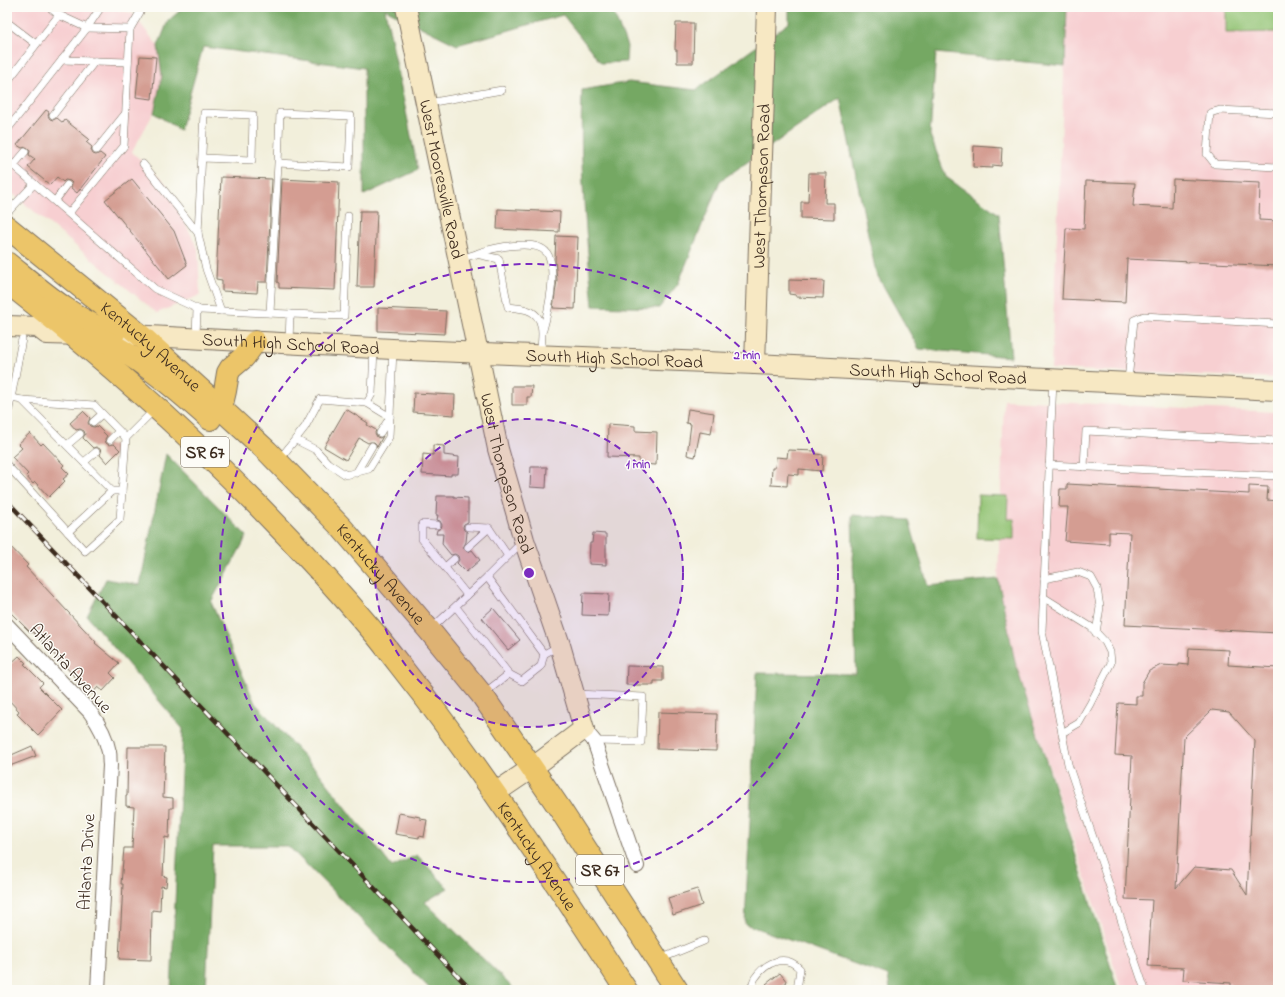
<svg xmlns="http://www.w3.org/2000/svg" width="1285" height="997" viewBox="0 0 1285 997" font-family="'Indie Flower',sans-serif">
  <style>
    .built { fill: #f7cfd1 }
    .green { fill: #91c272; stroke: #667648 }
    .forest { fill: #74a864; stroke: #586941 }
    .building { fill: #d49d92; fill-rule: evenodd }
    .lines { fill: none; stroke-linecap: round; stroke-linejoin: round }
    .lane-casing { stroke: #7b6f60; stroke-width: 8 }
    .street-casing { stroke: #7b6f60; stroke-width: 16 }
    .secondary-casing { stroke: #7b6f60; stroke-width: 22 }
    .primary-casing { stroke: #7b6f60; stroke-width: 24 }
    .lane { stroke: #fff; stroke-width: 7 }
    .street { stroke: #fff; stroke-width: 14 }
    .secondary { stroke: #f7e8c3; stroke-width: 20 }
    .primary { stroke: #ecc569; stroke-width: 22 }
    .rail-casing { stroke: #3b2a1e; stroke-width: 4.5 }
    .rail { stroke: #fdfcf7; stroke-width: 3; stroke-dasharray: 9; stroke-linecap: butt }
    .ring { fill: none; stroke: #7b2cbf; stroke-width: 2; stroke-dasharray: 7 5 }
    .labels { text-anchor: middle; stroke-width: 3; stroke-linejoin: round; paint-order: stroke }
    .shield { fill: #fdfcf7; stroke: #75695f; stroke-width: 1 }
    .shield-label { font-size: 17px; font-weight: bold; fill: #3b2a1e }
    .street-label { font-size: 18px; fill: #3b2a1e; stroke: #fdfcf7 }
    .centre { fill: #7b2cbf; stroke: #fdfcf7; stroke-width: 2 }
    .ring-label { font-size: 12px; text-anchor: middle; font-weight: bold; fill: #7b2cbf; stroke: #fdfcf7; stroke-width: 3; stroke-linejoin: round; paint-order: stroke }
  </style>
  <rect width="100%" height="100%" fill="#fdfcf7"/>
  <filter id="ink" filterUnits="userSpaceOnUse"><feTurbulence type="fractalNoise" baseFrequency=".025" numOctaves="2"/><feDisplacementMap in="SourceGraphic" scale="8" xChannelSelector="R" yChannelSelector="G"/><feConvolveMatrix kernelMatrix="1 2 1 2 8 2 1 2 1" color-interpolation-filters="sRGB"/></filter>
  <filter id="wash" filterUnits="userSpaceOnUse"><feTurbulence type="fractalNoise" baseFrequency=".012" numOctaves="4" result="noise"/><feDisplacementMap in="SourceGraphic" scale="16" xChannelSelector="R" yChannelSelector="G"/><feGaussianBlur stdDeviation="0.9" result="paint"/><feColorMatrix in="noise" values="0 0 0 0 0 0 0 0 0 0 0 0 0 0 0 0 0 1.4 0 .05"/><feComposite in="paint" operator="in"/></filter>
  <g filter="url(#wash)">
    <rect width="100%" height="100%" fill="#f2efdb"/>
    <g class="built">
      <polygon points="7,7 80,7 85,10 104,7 132,13 158,46 162,76 154,112 132,152 166,184 198,249 200,295 157,313 7,189"/>
      <polygon points="1067,7 1278,7 1278,378 1051,369"/>
      <polygon points="1004,400 1278,412 1278,990 1122,990 1015,662 998,579"/>
    </g>
    <g class="green">
      <polygon points="1226,7 1278,7 1278,32 1226,33"/>
      <polygon points="978,495 1008,496 1007,519 1014,519 1014,539 977,538"/>
    </g>
    <g class="forest">
      <polygon points="184,7 613,7 614,14 627,46 626,62 601,63 563,15 457,45 385,9 418,170 364,195 364,68 203,47 180,130 154,113 162,76 158,46 168,21"/>
      <path d="M789,7H1067L1065,66L936,53L930,135L946,177L999,214L1011,357L919,349L876,273L840,98L720,181L678,284L659,308L593,306C586,234 579,163 582,90L629,82L696,90L789,23Z"/>
      <polygon points="166,454 247,536 211,602 255,703 320,774 392,867 417,855 448,888 425,902 515,990 431,990 288,846 213,846 206,990 171,990 183,729 87,616 106,579 140,585"/>
      <polygon points="852,515 909,520 928,586 998,579 1015,662 1118,990 890,990 888,976 745,924 757,673 856,674"/>
    </g>
    <g id="blocks">
      <g class="building">
        <polygon points="676,23 694,23 693,63 677,63 677,50 675,50"/>
        <polygon points="140,56 156,57 152,99 136,97"/>
        <polygon points="46,110 49,112 48,116 50,119 53,120 57,118 63,123 65,120 89,139 86,142 92,147 91,150 93,154 96,155 100,153 105,157 77,193 71,188 72,183 70,181 65,180 63,182 57,177 50,185 28,167 35,159 29,155 30,151 28,148 26,147 22,148 17,145"/>
        <polygon points="974,146 1002,148 1001,166 993,165 993,168 973,167"/>
        <polygon points="809,173 826,173 825,203 834,203 834,219 801,218 801,202 808,202"/>
        <polygon points="221,177 272,179 267,282 258,282 257,293 222,291 222,280 216,279"/>
        <polygon points="132,179 174,231 187,265 169,279 105,200"/>
        <polygon points="282,179 339,182 335,290 279,288 279,283 277,282"/>
        <polygon points="1173,179 1260,183 1259,220 1278,221 1278,266 1127,259 1125,302 1062,299 1066,228 1084,229 1086,181 1135,183 1133,206 1172,208"/>
        <polygon points="498,209 560,212 559,232 497,229"/>
        <polygon points="360,211 377,211 374,287 357,287"/>
        <polygon points="556,236 578,237 575,309 553,308 557,280 555,260"/>
        <polygon points="789,280 824,281 823,298 796,297 796,295 789,294"/>
        <polygon points="378,308 446,311 444,334 378,331"/>
        <polygon points="512,386 532,386 531,397 527,397 527,405 512,405"/>
        <polygon points="414,393 455,395 454,415 413,412"/>
        <polygon points="346,409 368,423 367,425 376,430 375,433 377,437 380,438 383,436 377,447 376,444 374,442 370,442 368,443 359,438 346,460 324,447"/>
        <polygon points="688,409 714,413 711,434 700,432 695,457 687,455 691,424 686,423"/>
        <polygon points="83,411 90,418 88,423 90,426 94,427 97,426 107,436 105,439 106,443 109,445 114,444 120,450 107,463 100,455 101,452 100,449 96,447 93,448 83,438 85,434 84,431 80,429 76,430 70,423"/>
        <polygon points="608,424 635,426 635,431 657,432 656,465 639,464 639,458 607,457"/>
        <polygon points="30,433 41,445 43,443 64,465 62,467 69,474 63,479 65,481 49,497 35,482 33,484 26,476 28,474 12,457 22,448 18,444"/>
        <polygon points="433,445 444,446 444,455 459,457 458,474 451,474 451,476 422,474 423,454 433,455"/>
        <polygon points="788,450 816,451 816,454 823,455 822,471 799,469 799,475 788,474 787,486 771,485 772,468 775,468 776,457 787,458"/>
        <polygon points="531,467 547,467 546,488 530,487"/>
        <polygon points="1067,484 1249,494 1249,486 1268,487 1267,500 1278,501 1278,633 1125,625 1130,533 1109,532 1109,544 1065,541 1068,507 1059,507 1060,489 1067,489"/>
        <polygon points="437,496 454,496 454,497 468,498 468,522 464,524 463,527 464,530 467,532 466,542 463,548 467,552 472,550 480,560 466,572 457,563 459,560 458,556 455,554 451,555 442,544 443,534 436,534 437,530 441,528 442,525 440,521 437,520 438,515 436,515"/>
        <polygon points="593,533 606,534 606,565 589,564 590,543 592,543"/>
        <polygon points="7,543 28,565 26,567 96,642 95,643 119,663 110,673 115,678 103,691 98,687 92,694 78,683 79,681 33,632 31,633 7,609"/>
        <polygon points="583,593 609,594 608,616 582,615"/>
        <polygon points="493,608 520,640 508,650 482,618"/>
        <path d="M1189,648L1229,650L1228,665L1278,668V990H1231V983L1183,980L1184,968L1148,966L1152,900L1125,899L1132,756L1115,755L1118,703L1136,704V696H1142V683L1149,671L1161,665L1179,666V664L1188,665ZM1212,710L1229,712L1255,741L1247,895L1231,870L1194,867L1176,888L1184,737Z"/>
        <polygon points="19,656 26,663 24,664 43,683 39,687 62,710 38,735 17,714 19,711 7,698 7,667"/>
        <polygon points="627,666 663,667 663,681 654,681 654,685 626,685"/>
        <polygon points="658,712 717,714 716,751 657,749"/>
        <polygon points="32,746 36,756 7,767 7,757"/>
        <polygon points="128,747 165,747 163,797 173,798 173,808 170,808 169,838 165,837 163,876 167,877 166,887 161,886 160,911 152,910 151,960 119,959 123,884 121,884 124,848 132,848 134,807 126,806 126,796 127,796"/>
        <polygon points="399,813 420,817 420,819 427,820 424,837 419,836 419,838 395,834"/>
        <polygon points="697,889 702,905 673,915 668,898"/>
        <polygon points="780,973 787,982 776,990 771,990 766,984"/>
      </g>
    </g>
  </g>
  <g filter="url(#ink)">
    <use href="#blocks" fill-opacity="0" stroke="#7b6f60" stroke-width="1"/>
    <g class="lines">
      <g class="lane-casing">
        <g id="lane">
          <polyline points="49,7 59,15 87,28 130,29 124,146 69,213"/>
          <polyline points="7,22 36,44"/>
          <polyline points="130,29 143,7"/>
          <polyline points="62,60 128,62"/>
          <polyline points="7,82 59,15"/>
          <polyline points="428,103 502,90"/>
          <polyline points="1278,113 1220,110 1210,113 1207,154 1215,164 1278,167"/>
          <polyline points="53,115 95,61"/>
          <polyline points="7,130 87,28 101,7"/>
          <polyline points="96,150 125,114"/>
          <polyline points="202,158 252,160 253,115 204,113 198,233 206,269 221,311"/>
          <polyline points="7,160 155,289 200,310 290,314 289,342"/>
          <polyline points="143,164 198,233"/>
          <polyline points="13,166 25,152"/>
          <polyline points="55,201 67,185"/>
          <polyline points="7,213 34,184"/>
          <path d="M478,253C493,248 536,238 547,253C558,269 548,312 543,330"/>
          <path d="M460,259L476,254L499,259L508,307C514,308 521,308 527,310C547,316 542,339 540,355"/>
          <polyline points="270,313 278,163 349,167 351,116 280,113 278,163"/>
          <polyline points="290,314 344,316 348,216"/>
          <polyline points="196,337 197,309"/>
          <polyline points="1053,380 1042,631 1068,764 1145,990"/>
          <polyline points="1128,381 1134,320 1144,316 1278,324"/>
          <polyline points="11,398 22,400 112,491 122,491"/>
          <polyline points="22,400 94,405 126,438"/>
          <polyline points="367,403 372,394 374,348"/>
          <polyline points="7,420 22,339"/>
          <polyline points="93,422 102,414"/>
          <polyline points="380,433 389,419"/>
          <polyline points="110,440 119,431"/>
          <polyline points="296,440 316,450 328,463 346,475 369,469 389,437 393,350"/>
          <polyline points="67,445 80,434"/>
          <polyline points="279,460 305,427 320,399 367,403 390,417"/>
          <polyline points="84,462 96,452"/>
          <polyline points="7,465 85,551 120,519 126,438 155,409"/>
          <polyline points="1049,465 1278,476"/>
          <polyline points="1084,467 1086,431 1278,441"/>
          <polyline points="356,473 372,446"/>
          <polyline points="437,525 422,524 422,539 467,595"/>
          <polyline points="468,527 489,528 508,556"/>
          <polyline points="68,532 112,491"/>
          <polyline points="468,547 489,528"/>
          <polyline points="445,567 454,559"/>
          <polyline points="487,577 544,654"/>
          <polyline points="1044,579 1078,572 1091,577 1097,588 1100,607 1096,633"/>
          <polyline points="1043,597 1091,627 1105,642 1110,652 1111,663 1090,704 1079,723 1062,733"/>
          <polyline points="456,607 509,674 522,681 541,666 544,654 559,646"/>
          <polyline points="431,629 487,577 522,542"/>
          <polyline points="483,694 509,674"/>
          <polyline points="576,694 643,697 641,742 594,741"/>
          <polyline points="660,959 704,941"/>
          <path d="M751,990C752,986 753,981 755,978C766,962 785,953 800,969L797,990"/>
        </g>
      </g>
      <g class="street-casing">
        <g id="street">
          <path d="M7,625L90,712C99,724 106,737 109,752C110,756 109,761 110,765L98,990"/>
          <polyline points="584,729 594,741 637,866"/>
        </g>
      </g>
      <g class="secondary-casing">
        <g id="secondary">
          <path id="s1" d="M406,7L498,449L524,540L560,645L584,729L532,768L495,793"/>
          <polyline points="7,326 38,327 47,334 81,335"/>
          <path id="s2" d="M131,335L411,350L755,364L961,375L1278,390"/>
          <path id="s3" d="M755,364L767,7"/>
        </g>
      </g>
      <g class="primary-casing">
        <g id="primary">
          <path id="s4" d="M7,227L140,335L204,393L267,451L341,527L429,630L482,695L560,809L677,990"/>
          <path d="M7,263C37,287 77,323 114,333"/>
          <path id="s5" d="M7,282C142,387 266,505 377,636C393,656 408,676 424,696C496,791 561,890 626,990"/>
          <path d="M93,335C137,355 174,387 210,419"/>
          <polyline points="221,408 225,391 228,373 231,368 244,357 255,342"/>
        </g>
      </g>
      <use href="#lane" class="lane"/>
      <use href="#street" class="street"/>
      <use href="#secondary" class="secondary"/>
      <use href="#primary" class="primary"/>
      <g class="rail-casing">
        <polyline id="rail" points="7,501 471,990"/>
      </g>
      <use href="#rail" class="rail"/>
    </g>
  </g>
  <circle cx="529" cy="573" r="154" fill="#7b2cbf" fill-opacity=".12"/>
  <g class="ring">
    <circle cx="529" cy="573" r="154"/>
    <circle cx="529" cy="573" r="309"/>
  </g>
  <g class="labels">
    <g class="shield">
      <rect x="181" y="437" width="48" height="30" rx="3"/>
      <rect x="576" y="855" width="48" height="30" rx="3"/>
    </g>
    <g class="shield-label">
      <text x="205" y="458">SR 67</text>
      <text x="600" y="876">SR 67</text>
    </g>
    <g class="street-label">
      <text dy="6" stroke="none"><textPath href="#s1" startOffset="176">West Mooresville Road</textPath></text>
      <text dy="6" stroke="none"><textPath href="#s3" startOffset="178">West Thompson Road</textPath></text>
      <text dy="6" stroke="none"><textPath href="#s2" startOffset="160">South High School Road</textPath></text>
      <text dy="6" stroke="none"><textPath href="#s4" startOffset="187">Kentucky Avenue</textPath></text>
      <text dy="6" stroke="none"><textPath href="#s2" startOffset="484">South High School Road</textPath></text>
      <text dy="6" stroke="none"><textPath href="#s2" startOffset="808">South High School Road</textPath></text>
      <text dy="6" stroke="none"><textPath href="#s1" startOffset="477">West Thompson Road</textPath></text>
      <text dy="6" stroke="none"><textPath href="#s4" startOffset="511">Kentucky Avenue</textPath></text>
      <text transform="translate(71 668) rotate(48)" y="6">Atlanta Avenue</text>
      <text dy="6" stroke="none"><textPath href="#s5" startOffset="785">Kentucky Avenue</textPath></text>
      <text transform="translate(86 862) rotate(-87)" y="6">Atlanta Drive</text>
    </g>
  </g>
  <circle cx="529" cy="573" r="6" class="centre"/>
  <g class="ring-label">
    <text x="747" y="359">2 min</text>
    <text x="638" y="468">1 min</text>
  </g>
  <rect width="1285" height="997" fill="none" stroke="#fdfcf7" stroke-width="24"/>
</svg>
